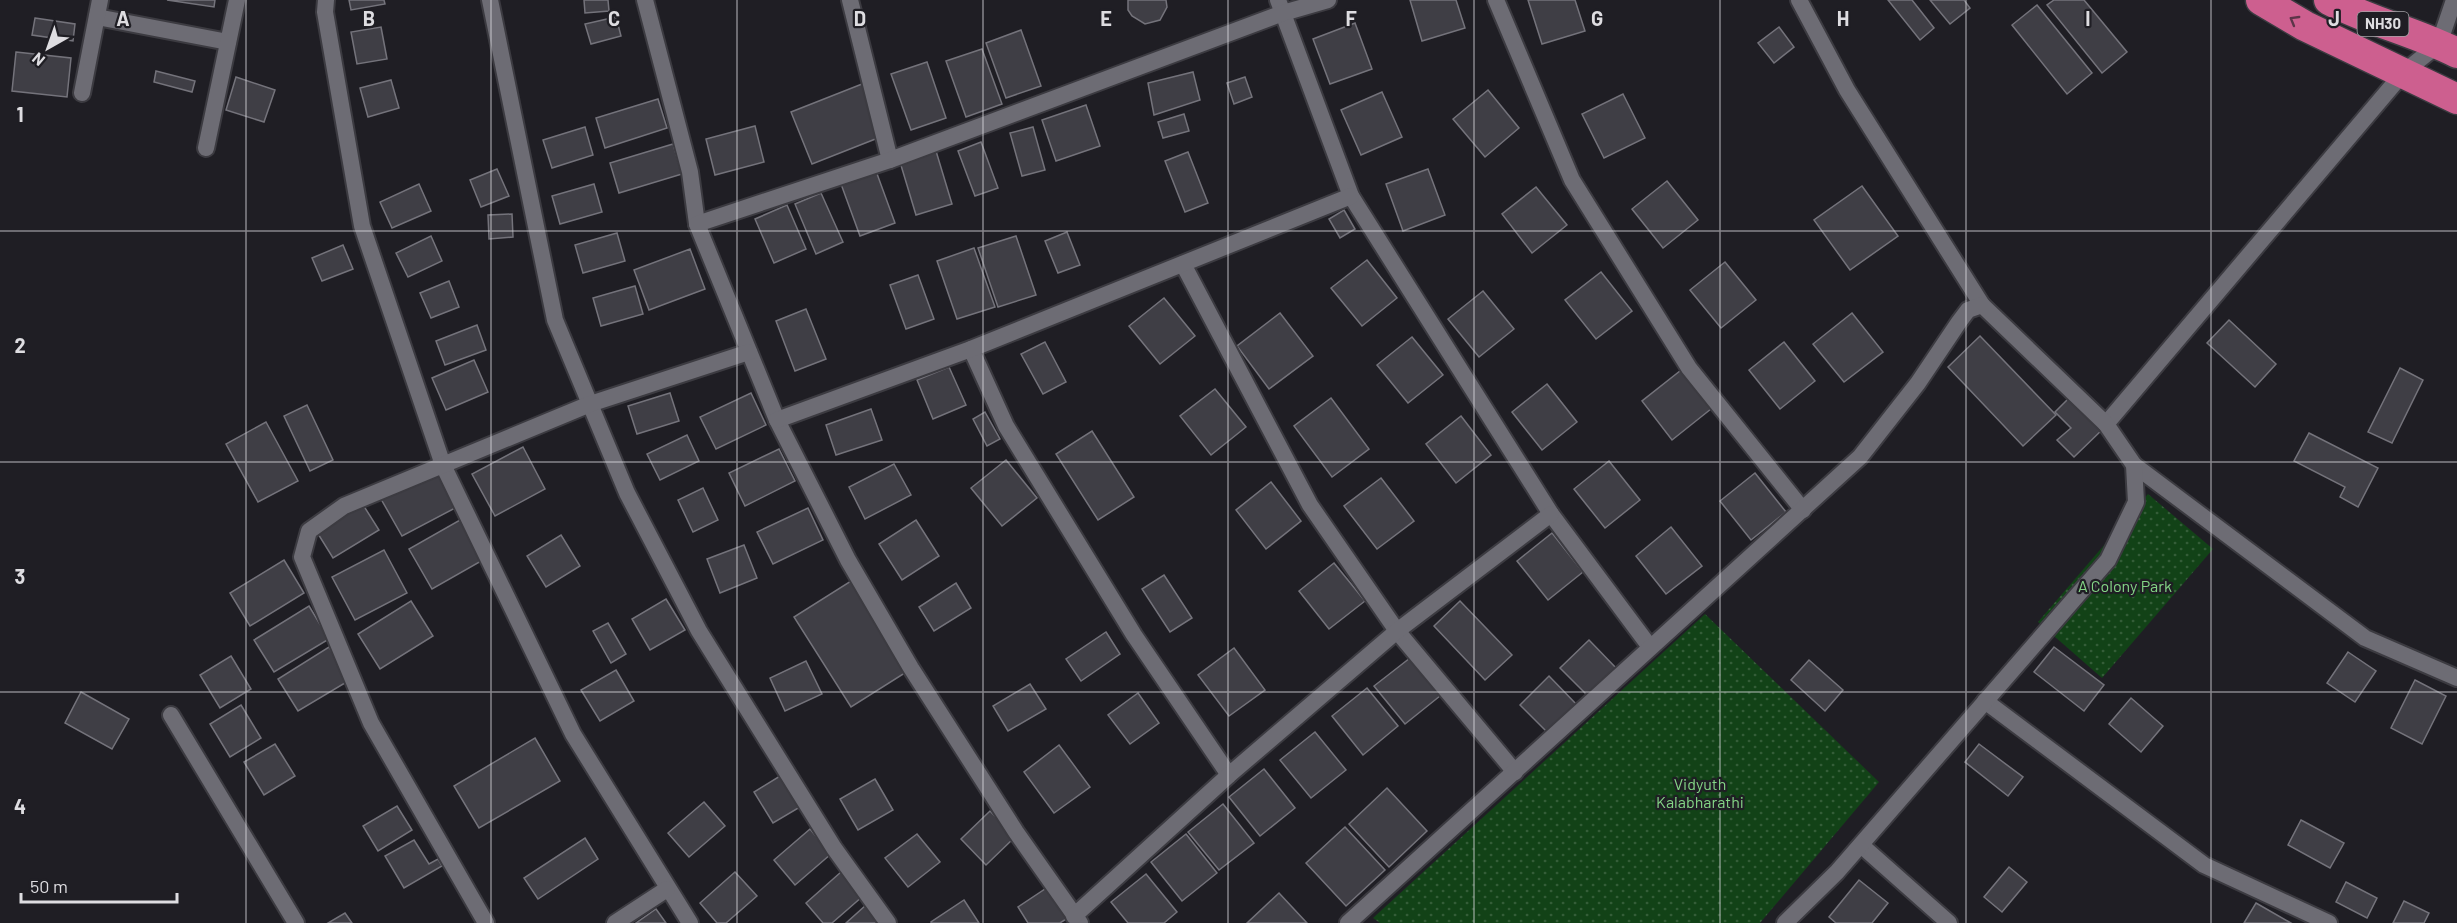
<svg xmlns="http://www.w3.org/2000/svg" width="2457" height="923" viewBox="0 0 2457 923" font-family="Barlow,sans-serif">
  <style>
    .park { fill: url(#park-dots) }
    .building { fill: #3f3e45; stroke: #74737b; stroke-width: 1.5 }
    .lines { fill: none; stroke-linecap: round; stroke-linejoin: round }
    .street-casing { stroke: #3c3b41; stroke-width: 20 }
    .highway-casing { stroke: #3c3b41; stroke-width: 33 }
    .street { stroke: #6d6c74; stroke-width: 16 }
    .highway { stroke: #cd5f8f; stroke-width: 30 }
    .oneway { stroke: #5c3549 }
    .grid { fill: none; stroke: #dedde1; stroke-width: 1.5; stroke-opacity: 0.55 }
    .labels { text-anchor: middle; stroke-width: 4.5; stroke-linejoin: round; paint-order: stroke }
    .shield { fill: #1f1e24; stroke: #a5a4a8; stroke-width: 1.5 }
    .shield-label { font-size: 15px; font-weight: bold; fill: #dedde1 }
    .park-label { font-size: 16px; fill: #84d586; stroke: #1f1e24 }
    .grid-label { font-size: 20px; text-anchor: middle; font-weight: bold; fill: #dedde1; stroke: #1f1e24; stroke-width: 4.5; stroke-linejoin: round; paint-order: stroke }
  </style>
  <defs>
    <pattern id="park-dots" width="8" height="8" patternUnits="userSpaceOnUse" patternTransform="scale(1.5)"><rect width="8" height="8" fill="#124217"/><path d="M2 2h.1M6 6h.1" fill="none" stroke="#345d38" stroke-width="1.8" stroke-linecap="round"/></pattern>
  </defs>
  <rect width="100%" height="100%" fill="#1f1e24"/>
  <g class="park">
    <polygon points="2148,494 2213,549 2102,678 2038,622"/>
    <polygon points="1705,614 1879,782 1760,923 1380,923 1373,918"/>
  </g>
  <g class="building">
    <polygon points="167,0 215,0 214,7"/>
    <polygon points="349,0 384,0 385,4 351,10"/>
    <polygon points="584,0 608,0 609,11 585,13"/>
    <polygon points="1128,0 1166,0 1167,7 1160,20 1145,24 1132,16 1128,10"/>
    <polygon points="1410,0 1456,0 1465,28 1422,41"/>
    <polygon points="1528,0 1575,0 1585,31 1542,44"/>
    <polygon points="1888,0 1912,0 1934,28 1920,40"/>
    <polygon points="1930,0 1964,0 1970,8 1950,24"/>
    <polygon points="2054,0 2084,0 2127,52 2102,73 2047,5"/>
    <polygon points="2037,5 2092,73 2067,94 2012,25"/>
    <polygon points="616,17 621,36 591,44 585,24"/>
    <polygon points="35,18 75,24 73,41 32,35"/>
    <polygon points="1355,23 1372,69 1330,84 1313,39"/>
    <polygon points="381,27 387,59 357,64 351,32"/>
    <polygon points="1779,27 1794,47 1774,63 1758,43"/>
    <polygon points="1021,30 1041,86 1006,98 986,43"/>
    <polygon points="982,49 1002,104 966,117 946,61"/>
    <polygon points="16,52 71,58 67,97 12,91"/>
    <polygon points="927,62 946,118 911,130 891,74"/>
    <polygon points="156,71 195,81 192,92 154,82"/>
    <polygon points="1193,72 1200,100 1154,115 1148,83"/>
    <polygon points="236,77 275,90 264,122 226,110"/>
    <polygon points="1245,77 1252,97 1234,104 1227,83"/>
    <polygon points="391,80 399,108 368,117 360,88"/>
    <polygon points="862,84 883,136 812,164 791,112"/>
    <polygon points="1488,90 1519,128 1485,157 1453,119"/>
    <polygon points="1382,92 1402,137 1361,155 1341,110"/>
    <polygon points="1623,94 1645,138 1604,158 1582,114"/>
    <polygon points="658,99 667,128 605,148 596,118"/>
    <polygon points="1086,105 1100,146 1056,161 1042,120"/>
    <polygon points="1184,114 1189,131 1163,138 1158,122"/>
    <polygon points="755,126 764,162 715,175 706,139"/>
    <polygon points="585,127 593,155 552,168 543,140"/>
    <polygon points="1033,127 1045,170 1022,176 1010,133"/>
    <polygon points="981,142 998,188 975,196 958,151"/>
    <polygon points="673,144 682,174 619,193 610,163"/>
    <polygon points="936,151 952,204 916,215 900,162"/>
    <polygon points="1188,152 1208,203 1185,212 1165,161"/>
    <polygon points="497,169 509,196 481,207 470,180"/>
    <polygon points="1428,169 1445,215 1403,231 1386,184"/>
    <polygon points="876,171 895,223 860,236 841,184"/>
    <polygon points="1667,181 1698,220 1663,248 1632,209"/>
    <polygon points="419,184 431,211 392,228 380,202"/>
    <polygon points="594,184 602,212 560,224 552,196"/>
    <polygon points="1862,186 1898,236 1850,270 1814,220"/>
    <polygon points="1536,187 1567,225 1532,253 1502,214"/>
    <polygon points="821,193 843,242 816,254 795,204"/>
    <polygon points="787,205 806,249 774,263 755,219"/>
    <polygon points="1344,210 1355,229 1340,238 1329,219"/>
    <polygon points="512,214 513,237 489,239 488,215"/>
    <polygon points="1067,232 1080,265 1058,273 1045,241"/>
    <polygon points="617,233 625,261 583,273 575,245"/>
    <polygon points="431,236 442,261 408,277 396,253"/>
    <polygon points="1016,236 1036,295 998,307 978,248"/>
    <polygon points="343,245 353,269 322,281 312,258"/>
    <polygon points="974,248 995,307 957,319 937,261"/>
    <polygon points="690,249 705,289 649,310 634,270"/>
    <polygon points="1367,260 1397,298 1362,326 1331,288"/>
    <polygon points="1725,262 1756,300 1721,328 1690,290"/>
    <polygon points="1601,272 1632,311 1596,339 1565,300"/>
    <polygon points="918,275 934,319 906,329 890,285"/>
    <polygon points="449,281 459,307 431,318 420,293"/>
    <polygon points="635,286 643,314 601,326 593,298"/>
    <polygon points="1483,291 1514,329 1479,357 1448,319"/>
    <polygon points="1164,298 1195,336 1160,364 1129,326"/>
    <polygon points="806,309 826,359 795,371 776,321"/>
    <polygon points="1280,313 1313,356 1269,389 1237,346"/>
    <polygon points="1852,313 1883,352 1844,382 1813,344"/>
    <polygon points="2229,320 2276,364 2255,387 2207,343"/>
    <polygon points="477,325 486,350 445,365 436,341"/>
    <polygon points="1980,336 2056,415 2023,446 1948,367"/>
    <polygon points="1412,337 1443,375 1408,403 1377,365"/>
    <polygon points="1045,342 1066,382 1043,394 1021,354"/>
    <polygon points="1784,342 1815,381 1780,409 1749,370"/>
    <polygon points="474,360 488,392 446,410 432,378"/>
    <polygon points="949,367 966,405 933,419 917,380"/>
    <polygon points="1685,367 1716,405 1672,440 1642,401"/>
    <polygon points="2400,368 2423,380 2392,443 2368,432"/>
    <polygon points="1547,384 1577,422 1542,450 1512,412"/>
    <polygon points="1215,389 1246,427 1211,455 1180,416"/>
    <polygon points="670,393 679,421 637,434 628,406"/>
    <polygon points="751,393 766,425 716,449 700,417"/>
    <polygon points="2074,393 2106,426 2074,457 2057,440 2071,428 2055,412"/>
    <polygon points="1331,398 1369,449 1332,477 1294,426"/>
    <polygon points="307,405 333,460 310,471 284,416"/>
    <polygon points="871,409 882,440 836,455 826,425"/>
    <polygon points="985,412 1000,439 987,446 973,419"/>
    <polygon points="1461,416 1491,455 1456,483 1426,444"/>
    <polygon points="266,422 298,481 258,502 226,444"/>
    <polygon points="1092,431 1134,497 1098,520 1056,454"/>
    <polygon points="2309,433 2378,468 2358,507 2340,497 2345,487 2294,461"/>
    <polygon points="687,435 699,461 660,480 647,454"/>
    <polygon points="523,447 545,489 495,516 472,474"/>
    <polygon points="779,449 795,481 745,506 729,473"/>
    <polygon points="1006,460 1037,498 1002,526 971,488"/>
    <polygon points="1609,461 1640,500 1605,528 1574,489"/>
    <polygon points="894,464 911,495 865,519 849,487"/>
    <polygon points="437,469 457,507 402,536 381,499"/>
    <polygon points="1755,473 1786,512 1751,540 1720,501"/>
    <polygon points="1381,478 1414,521 1377,549 1344,506"/>
    <polygon points="1271,482 1301,521 1266,549 1236,510"/>
    <polygon points="703,488 718,520 693,532 678,500"/>
    <polygon points="360,500 379,530 333,558 315,529"/>
    <polygon points="808,508 823,540 773,564 757,532"/>
    <polygon points="460,520 483,560 432,589 409,549"/>
    <polygon points="916,520 939,556 902,580 879,544"/>
    <polygon points="1671,527 1702,566 1666,594 1636,556"/>
    <polygon points="1552,533 1583,572 1548,600 1517,561"/>
    <polygon points="561,535 580,566 546,587 527,556"/>
    <polygon points="744,545 757,578 720,593 707,559"/>
    <polygon points="384,550 407,593 355,620 332,577"/>
    <polygon points="284,560 304,593 250,626 230,593"/>
    <polygon points="1334,563 1365,601 1329,629 1299,591"/>
    <polygon points="1164,575 1192,618 1170,632 1142,589"/>
    <polygon points="851,581 908,671 851,707 794,617"/>
    <polygon points="956,583 971,608 934,631 919,607"/>
    <polygon points="666,599 685,630 650,650 632,619"/>
    <polygon points="411,601 433,636 380,669 358,634"/>
    <polygon points="1460,601 1512,655 1485,680 1434,626"/>
    <polygon points="309,606 329,639 274,672 254,640"/>
    <polygon points="608,623 626,654 611,663 593,631"/>
    <polygon points="1106,632 1120,654 1081,681 1066,659"/>
    <polygon points="1589,640 1618,670 1590,698 1560,668"/>
    <polygon points="329,647 350,680 298,711 278,679"/>
    <polygon points="2054,647 2104,685 2084,711 2034,672"/>
    <polygon points="1234,648 1265,690 1229,716 1198,675"/>
    <polygon points="2348,652 2376,671 2355,702 2327,683"/>
    <polygon points="231,656 251,689 220,708 200,675"/>
    <polygon points="1410,658 1440,696 1405,724 1374,686"/>
    <polygon points="1809,660 1843,690 1825,711 1791,680"/>
    <polygon points="806,661 822,694 785,711 770,678"/>
    <polygon points="616,670 634,701 600,721 581,690"/>
    <polygon points="1549,676 1578,706 1549,734 1520,705"/>
    <polygon points="2415,680 2446,696 2422,744 2391,728"/>
    <polygon points="1030,684 1046,709 1008,731 993,706"/>
    <polygon points="1367,688 1398,726 1363,755 1332,716"/>
    <polygon points="81,692 129,719 112,749 65,723"/>
    <polygon points="1138,693 1159,723 1130,744 1108,715"/>
    <polygon points="2131,698 2163,726 2141,752 2109,724"/>
    <polygon points="241,705 261,738 230,757 210,724"/>
    <polygon points="1315,732 1346,770 1311,798 1280,760"/>
    <polygon points="535,738 560,781 479,828 454,786"/>
    <polygon points="275,744 295,776 264,795 244,762"/>
    <polygon points="1979,744 2023,777 2008,796 1965,762"/>
    <polygon points="1059,745 1090,787 1054,813 1024,772"/>
    <polygon points="1264,769 1295,808 1260,836 1229,797"/>
    <polygon points="780,776 800,807 773,823 754,792"/>
    <polygon points="875,779 893,810 858,830 840,799"/>
    <polygon points="1387,788 1427,831 1389,867 1349,824"/>
    <polygon points="704,802 725,826 689,857 668,833"/>
    <polygon points="1223,804 1254,843 1219,870 1188,832"/>
    <polygon points="397,806 412,830 378,851 363,826"/>
    <polygon points="990,811 1015,837 986,865 961,839"/>
    <polygon points="2301,820 2344,843 2330,868 2288,845"/>
    <polygon points="1345,827 1385,870 1346,906 1306,863"/>
    <polygon points="810,829 831,854 795,885 774,860"/>
    <polygon points="917,834 940,862 908,887 885,858"/>
    <polygon points="1186,834 1217,873 1182,901 1151,862"/>
    <polygon points="585,838 598,859 538,899 524,878"/>
    <polygon points="414,840 429,864 438,859 442,866 404,888 385,856"/>
    <polygon points="2009,867 2027,882 2002,912 1984,897"/>
    <polygon points="735,872 757,896 726,923 717,923 700,903"/>
    <polygon points="841,872 863,896 832,923 823,923 806,903"/>
    <polygon points="1146,874 1177,912 1164,923 1128,923 1111,902"/>
    <polygon points="1859,880 1888,903 1872,923 1836,923 1829,917"/>
    <polygon points="2346,882 2377,898 2367,918 2336,902"/>
    <polygon points="1051,885 1071,916 1060,923 1028,923 1018,907"/>
    <polygon points="1279,893 1307,923 1247,923"/>
    <polygon points="964,900 979,923 931,923 931,922"/>
    <polygon points="2404,901 2429,913 2424,923 2393,923"/>
    <polygon points="2256,903 2291,923 2244,923"/>
    <polygon points="866,905 882,923 846,923"/>
    <polygon points="656,909 666,923 636,923"/>
    <polygon points="345,913 352,923 328,923"/>
  </g>
  <g class="lines">
    <g class="street-casing">
      <g id="street">
        <polyline points="326,0 325,12 362,226 443,465 573,734 690,923"/>
        <polyline points="490,0 555,320 627,493 699,631 834,848 888,923"/>
        <polyline points="645,0 690,172 697,224 777,420 848,560 911,668 1016,832 1080,923"/>
        <polyline points="850,0 890,160"/>
        <polyline points="1278,0 1351,196 1551,514 1650,647"/>
        <polyline points="1496,0 1572,180 1689,368 1803,510"/>
        <polyline points="1799,0 1847,90 1982,305"/>
        <polyline points="97,17 228,42"/>
        <polyline points="82,93 100,0"/>
        <polyline points="206,148 237,0"/>
        <polyline points="697,224 890,160 1283,13 1328,0"/>
        <polyline points="1183,264 1310,505 1397,631 1515,772"/>
        <polyline points="971,349 1006,426 1134,635 1229,775"/>
        <polyline points="777,420 971,349 1351,196"/>
        <polyline points="2106,424 2404,72 2439,44 2454,0"/>
        <polyline points="2134,465 2365,638 2457,678"/>
        <polyline points="1985,701 2204,865 2329,923"/>
        <polyline points="171,715 296,923"/>
        <polyline points="1861,845 1949,923"/>
        <polyline points="1074,916 1229,775 1397,631 1551,514"/>
        <polyline points="486,923 371,723 302,557 309,531 344,506 590,404 749,352"/>
        <polyline points="615,923 667,889"/>
        <polyline points="1348,923 1860,457 1918,383 1959,322 1968,310 1982,305 2106,424 2134,465 2136,502 2108,560 1837,872 1785,923"/>
      </g>
    </g>
    <g class="highway-casing">
      <g id="highway">
        <polyline points="2261,0 2305,26 2457,99"/>
        <path d="M2329,0C2370,22 2416,32 2457,53"/>
      </g>
    </g>
    <use href="#street" class="street"/>
    <use href="#highway" class="highway"/>
  </g>
  <defs><path id="oneway-chevron" d="M-2-3.5L2.5 0L-2 3.5" fill="none" stroke-width="1.6" stroke-linecap="round" stroke-linejoin="round" transform="scale(1.5)"/></defs>
  <use class="oneway" href="#oneway-chevron" transform="translate(2294 20) rotate(-150)"/>
  <path class="grid" d="M246,0V923M491,0V923M737,0V923M983,0V923M1228,0V923M1474,0V923M1720,0V923M1966,0V923M2211,0V923M0,231H2457M0,462H2457M0,692H2457"/>
  <g class="labels">
    <rect class="shield" x="2357.5" y="12" width="51" height="24" rx="4.5"/>
    <g class="shield-label">
      <text x="2383" y="29">NH30</text>
    </g>
    <g class="park-label">
      <text x="2125" y="592">A Colony Park</text>
      <text x="1700" y="790">Vidyuth<tspan x="1700" dy="18">Kalabharathi</tspan></text>
    </g>
  </g>
  <g class="grid-label">
    <text x="123" y="26">A</text>
    <text x="369" y="26">B</text>
    <text x="614" y="26">C</text>
    <text x="860" y="26">D</text>
    <text x="1106" y="26">E</text>
    <text x="1351" y="26">F</text>
    <text x="1597" y="26">G</text>
    <text x="1843" y="26">H</text>
    <text x="2088" y="26">I</text>
    <text x="2334" y="26">J</text>
    <text x="20" y="122">1</text>
    <text x="20" y="353">2</text>
    <text x="20" y="584">3</text>
    <text x="20" y="814">4</text>
  </g>
  <g transform="translate(48 48) rotate(220)" stroke="#1f1e24" stroke-width="4.5" paint-order="stroke">
  <path d="M0-4.5L10 22L0 15L-10 22Z" fill="#dedde1"/>
  <text y="-9" font-size="16" font-weight="bold" text-anchor="middle" fill="#dedde1">N</text>
  </g>
  <path d="M21 893v9h156v-9" fill="none" stroke="#dedde1" stroke-width="3"/>
  <text x="30" y="893" font-size="18" fill="#dedde1" stroke="#1f1e24" stroke-width="4.5" paint-order="stroke">50 m</text>
</svg>
